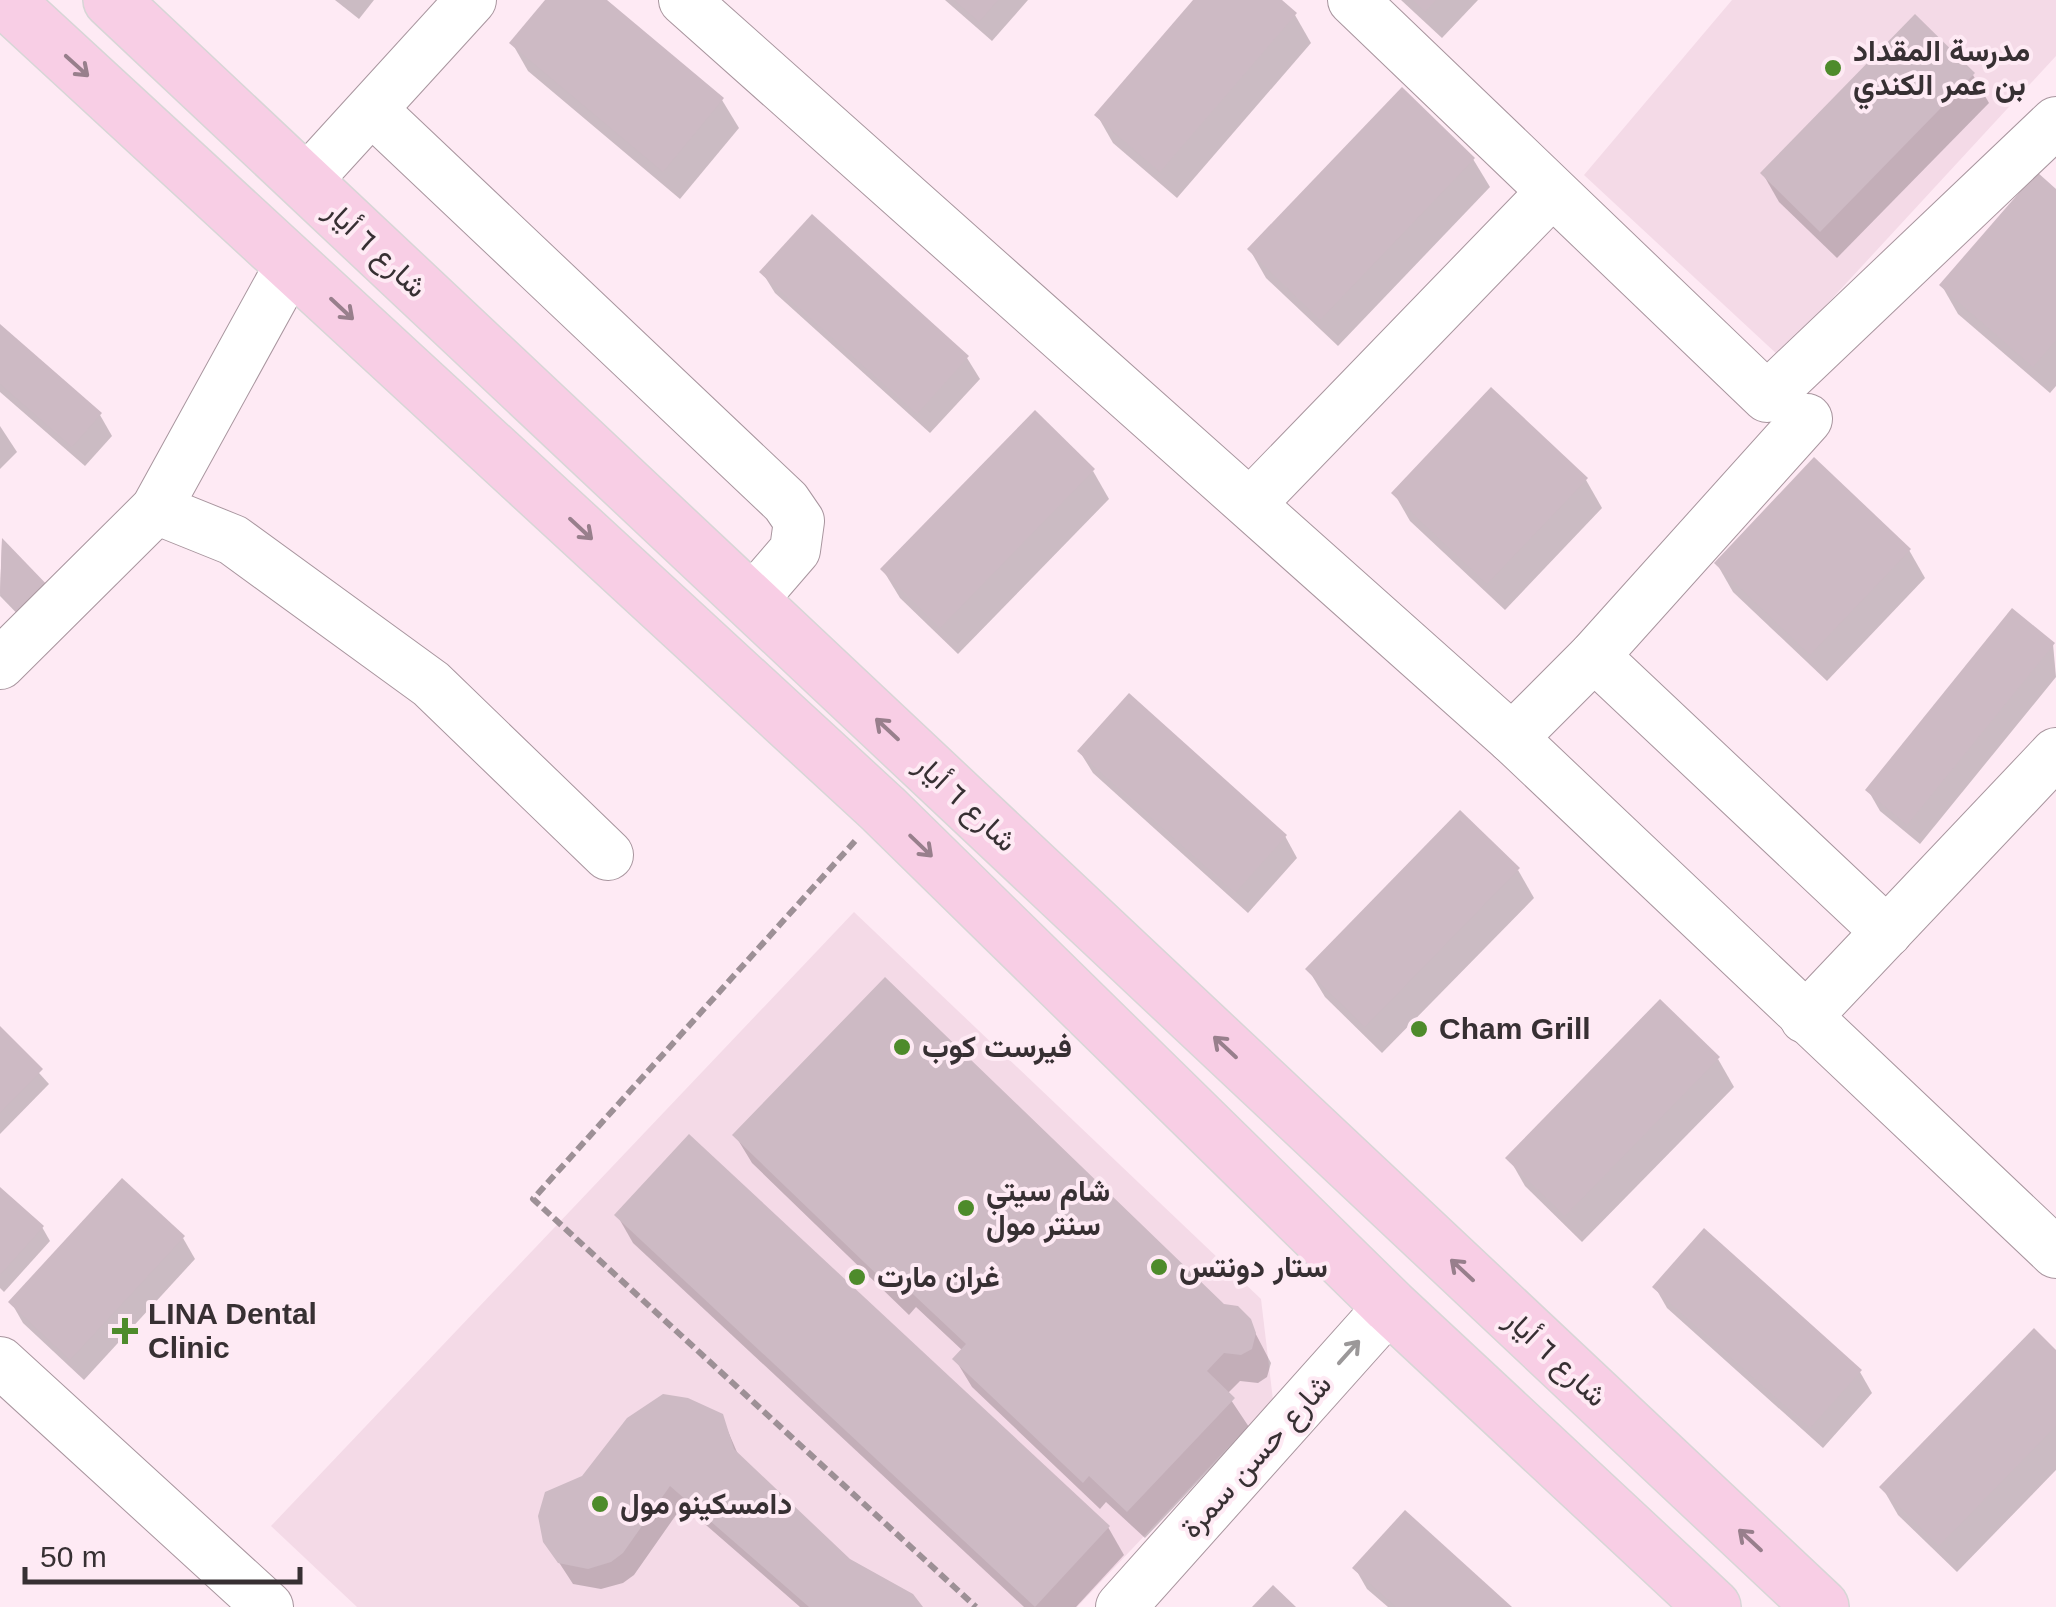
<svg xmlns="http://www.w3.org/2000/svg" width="2056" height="1607" viewBox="0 0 2056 1607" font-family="Arial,Vazirmatn,sans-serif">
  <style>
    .built { fill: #f4dae7 }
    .shadow { fill: #0003 }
    .building { fill: #cdbac4 }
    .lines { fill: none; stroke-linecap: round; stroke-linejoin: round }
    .minor-casing { stroke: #a8959e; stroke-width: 52 }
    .major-casing { stroke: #d7d6d6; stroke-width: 58 }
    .path { stroke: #9d9096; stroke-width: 6; stroke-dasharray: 10 5; stroke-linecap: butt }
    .minor { stroke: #fff; stroke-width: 50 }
    .major { stroke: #f8cee5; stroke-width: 55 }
    .oneway { stroke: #987f8c }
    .oneway2 { stroke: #9b9899 }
    .poi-dot { fill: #4e8b2b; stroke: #feeaf4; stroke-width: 4 }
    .labels { text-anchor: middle; stroke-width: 8; stroke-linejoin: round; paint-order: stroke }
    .poi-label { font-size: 30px; font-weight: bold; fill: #373033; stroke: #feeaf4; text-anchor: start }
    .street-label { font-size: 30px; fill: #373033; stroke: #feeaf4 }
  </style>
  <rect width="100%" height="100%" fill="#feeaf4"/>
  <g class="built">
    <polygon points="1732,0 2056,0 2056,56 1779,356 1584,175"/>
    <polygon points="854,912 1261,1299 1273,1400 1077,1607 357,1607 271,1526"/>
  </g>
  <g class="shadow">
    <polygon points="335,0 374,0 359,19"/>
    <polygon points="548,0 603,0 722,100 739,128 680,199 528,71 512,43"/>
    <polygon points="945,0 1028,0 992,41"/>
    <polygon points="1197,0 1278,0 1295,15 1311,43 1177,198 1113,143 1097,115"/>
    <polygon points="1401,0 1478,0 1442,38"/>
    <polygon points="1973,75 1989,103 1837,258 1779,202 1763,174"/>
    <polygon points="1473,159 1490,187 1338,346 1266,278 1250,250"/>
    <polygon points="2056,192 2056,386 2050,393 1958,314 1942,286"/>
    <polygon points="812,217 967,358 980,379 930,433 775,293 762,272"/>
    <polygon points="0,328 100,415 112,436 85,466 0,392"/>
    <polygon points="0,426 17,452 0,469"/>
    <polygon points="1093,471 1109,499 958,654 900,598 883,570"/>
    <polygon points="1586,480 1602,508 1505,610 1410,521 1394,493"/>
    <polygon points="2,541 34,631 0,596"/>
    <polygon points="1909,550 1925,578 1827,681 1733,592 1717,564"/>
    <polygon points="2053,644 2056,677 1920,844 1880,811 1868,790"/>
    <polygon points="1080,752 1285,836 1297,858 1248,913 1093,773"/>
    <polygon points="1518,870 1534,898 1382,1053 1325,997 1308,969"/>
    <polygon points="0,1030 49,1084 0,1134"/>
    <polygon points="1718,1059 1734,1087 1582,1242 1525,1186 1509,1158"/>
    <polygon points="735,1135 1223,1306 1249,1321 1271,1363 1267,1377 1258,1383 1240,1381 1227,1394 1249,1427 1145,1538 1106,1502 1100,1509 972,1387 955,1359 963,1351 916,1307 909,1315 752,1163"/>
    <polygon points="0,1190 42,1227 50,1241 4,1292 0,1288"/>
    <polygon points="617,1215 1108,1527 1124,1555 1076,1607 1024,1607 633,1243"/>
    <polygon points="183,1238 195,1259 84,1380 23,1323 11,1302"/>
    <polygon points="1655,1287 1860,1372 1872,1393 1823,1448 1667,1308"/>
    <polygon points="2056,1354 2056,1470 1957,1572 1898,1515 1882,1487"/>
    <polygon points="721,1415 740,1459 848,1561 920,1607 800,1607 683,1505 634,1575 623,1583 601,1589 573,1584 545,1541"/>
    <polygon points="1355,1568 1509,1607 1388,1607 1367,1589"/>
  </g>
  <g class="building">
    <polygon points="545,0 607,0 724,98 663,172 509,43"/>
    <polygon points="954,0 998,0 979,22"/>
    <polygon points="1193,0 1282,0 1297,13 1160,172 1094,115"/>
    <polygon points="1413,0 1436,0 1425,12"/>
    <polygon points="1915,14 1975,73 1820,232 1760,173"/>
    <polygon points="1402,87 1475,158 1320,320 1247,249"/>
    <polygon points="2037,172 2056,189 2056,340 2033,367 1939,285"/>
    <polygon points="812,214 969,356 917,414 759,272"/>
    <polygon points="0,324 102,413 72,447 0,384"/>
    <polygon points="1491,387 1588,478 1487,584 1391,493"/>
    <polygon points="1035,410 1095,469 940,628 880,569"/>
    <polygon points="1814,457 1911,549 1810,655 1714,563"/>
    <polygon points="2,538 53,591 24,619 0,593"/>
    <polygon points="2012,608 2055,643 1907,825 1865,790"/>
    <polygon points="1129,693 1287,835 1235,893 1077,751"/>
    <polygon points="1460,810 1520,868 1365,1027 1305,969"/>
    <polygon points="885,977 1224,1304 1238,1306 1251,1319 1256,1333 1252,1349 1241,1355 1224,1353 1207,1371 1235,1398 1127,1512 1089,1476 1083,1483 952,1359 966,1344 899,1281 892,1289 732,1135"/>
    <polygon points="1660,999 1720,1057 1565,1216 1505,1158"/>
    <polygon points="0,1026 43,1069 0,1113"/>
    <polygon points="689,1134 1110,1526 1035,1607 614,1215"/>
    <polygon points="122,1178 185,1236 70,1360 8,1302"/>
    <polygon points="0,1187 44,1226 0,1275"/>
    <polygon points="1704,1228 1862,1370 1810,1428 1652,1287"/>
    <polygon points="2034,1328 2056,1350 2056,1426 1939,1546 1879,1487"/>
    <polygon points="663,1394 688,1398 723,1414 734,1449 850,1559 913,1594 923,1607 809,1607 670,1486 623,1553 611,1562 588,1569 558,1563 543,1542 538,1516 545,1492 582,1476 627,1418"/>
    <polygon points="1405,1510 1512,1607 1396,1607 1352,1568"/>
    <polygon points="1273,1585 1296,1607 1252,1607"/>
  </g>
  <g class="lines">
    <g class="minor-casing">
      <g id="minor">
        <polyline points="684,0 1512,738 2056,1253"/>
        <polyline points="1353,0 1767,397 2056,122"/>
        <polyline points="372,110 786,502 799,521 795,550 751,601"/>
        <polyline points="305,182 471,0"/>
        <polyline points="1251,503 1552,192"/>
        <polyline points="156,509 233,540 431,684 608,855"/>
        <polyline points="1594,656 1887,932"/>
        <polyline points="0,664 156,509 292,262"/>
        <polyline points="1512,738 1594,656 1807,419"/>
        <polyline points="1805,1018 2056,753"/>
        <polyline points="0,1362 268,1607"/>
        <polyline points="1121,1607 1390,1306"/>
      </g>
    </g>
    <g class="major-casing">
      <g id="major">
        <polyline points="5,0 883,809 1390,1306 1713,1607"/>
        <polyline points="111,0 1821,1607"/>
      </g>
    </g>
    <polyline class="path" points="855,841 533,1199 976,1607"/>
    <use href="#minor" class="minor"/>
    <use href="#major" class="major"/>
  </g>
  <defs><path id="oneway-shaft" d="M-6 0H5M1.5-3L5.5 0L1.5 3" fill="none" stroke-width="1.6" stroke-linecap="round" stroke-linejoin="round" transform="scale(2.5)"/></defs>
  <g class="oneway">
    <use href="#oneway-shaft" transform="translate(77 66) rotate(42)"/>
    <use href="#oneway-shaft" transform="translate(342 309) rotate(43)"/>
    <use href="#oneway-shaft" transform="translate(581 529) rotate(43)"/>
    <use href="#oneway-shaft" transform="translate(887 729) rotate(-137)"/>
    <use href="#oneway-shaft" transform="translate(921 846) rotate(44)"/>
    <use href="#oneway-shaft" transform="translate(1225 1047) rotate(-137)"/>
    <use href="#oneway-shaft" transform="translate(1462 1270) rotate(-137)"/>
    <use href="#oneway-shaft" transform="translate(1750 1540) rotate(-137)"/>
  </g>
  <use class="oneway2" href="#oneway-shaft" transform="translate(1349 1352) rotate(-48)"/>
  <g class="poi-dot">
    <circle cx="1833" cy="68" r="10"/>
    <circle cx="1419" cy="1029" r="10"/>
    <circle cx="902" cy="1047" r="10"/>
    <circle cx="966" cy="1208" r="10"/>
    <circle cx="1159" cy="1267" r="10"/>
    <circle cx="857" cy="1277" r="10"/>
    <path d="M120 1316h10v10h10v10h-10v10h-10v-10h-10v-10h10z"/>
    <circle cx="600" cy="1504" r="10"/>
  </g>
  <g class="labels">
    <g class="poi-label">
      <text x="1853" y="61">مدرسة المقداد<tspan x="1853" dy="34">بن عمر الكندي</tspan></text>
      <text x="1439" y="1039">Cham Grill</text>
      <text x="922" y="1057">فيرست كوب</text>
      <text x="986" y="1201">شام سيتي<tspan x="986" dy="34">سنتر مول</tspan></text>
      <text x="1179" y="1277">ستار دونتس</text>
      <text x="877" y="1287">غران مارت</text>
      <text x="148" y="1324">LINA Dental<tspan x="148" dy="34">Clinic</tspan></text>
      <text x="620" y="1514">دامسكينو مول</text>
    </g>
    <g class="street-label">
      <text transform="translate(376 249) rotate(43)" y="10">شارع ٦ أيار</text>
      <text transform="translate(966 803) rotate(43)" y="10">شارع ٦ أيار</text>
      <text transform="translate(1556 1358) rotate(43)" y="10">شارع ٦ أيار</text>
      <text transform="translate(1256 1456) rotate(-48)" y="10">شارع حسن سمرة</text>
    </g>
  </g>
  <path d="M25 1567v15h275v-15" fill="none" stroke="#373033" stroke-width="5"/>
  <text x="40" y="1567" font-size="30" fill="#373033" stroke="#feeaf4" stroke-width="8" paint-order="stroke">50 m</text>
</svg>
